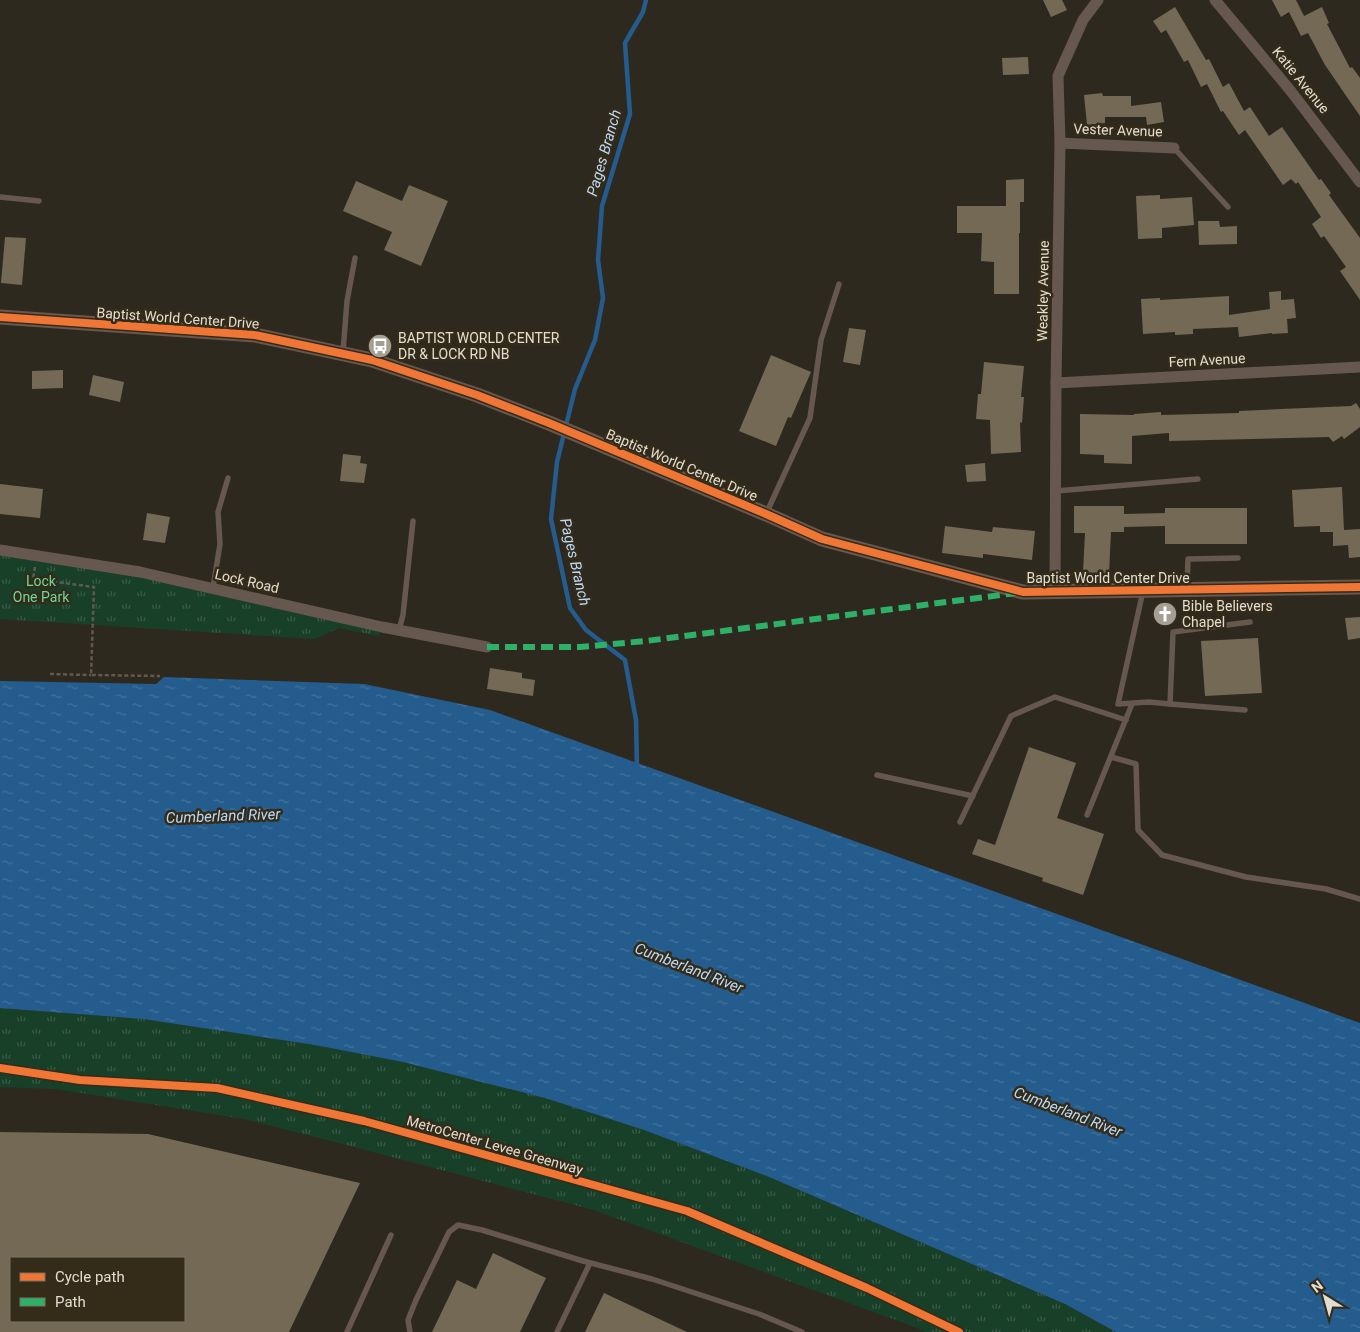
<svg xmlns="http://www.w3.org/2000/svg" width="1360" height="1332" viewBox="0 0 1360 1332" font-family="Roboto,sans-serif">
  <style>
    .park { fill: url(#park-tufts) }
    .water { fill: url(#water-ripples) }
    .lines { fill: none; stroke-linecap: round; stroke-linejoin: round }
    .stream { stroke: #245c8d; stroke-width: 4.5 }
    .building { fill: #736955; fill-rule: evenodd }
    .path { stroke: #635850; stroke-width: 2.5; stroke-dasharray: 4 2.5; stroke-linecap: butt }
    .lane { stroke: #66574f; stroke-width: 5.5 }
    .street { stroke: #66574f; stroke-width: 11 }
    .secondary { stroke: #6a574d; stroke-width: 15 }
    .quiet { stroke: #2db169; stroke-width: 6; stroke-dasharray: 12 6; stroke-linecap: butt }
    .cycleway-casing { stroke: #342b19; stroke-width: 11 }
    .cycleway { stroke: #f07635; stroke-width: 8 }
    .labels { text-anchor: middle; stroke-width: 5; stroke-linejoin: round; paint-order: stroke }
    .street-label { font-size: 14px; fill: #e3ddd2; stroke: #342b19 }
    .poi-label { font-size: 14px; fill: #e3ddd2; stroke: #342b19; text-anchor: start }
    .park-label { font-size: 14px; fill: #69da9b; stroke: #342b19 }
    .water-label { font-size: 15px; font-style: italic; fill: #badafa; stroke: #342b19 }
  </style>
  <defs>
    <pattern id="park-tufts" width="24" height="20" patternUnits="userSpaceOnUse" patternTransform="scale(1.25)"><rect width="24" height="20" fill="#184029"/><path d="M3 7l-1-3M5 7V3M7 7l1-3M15 17l-1-3M17 17v-4M19 17l1-3" fill="none" stroke="#395b47"/></pattern>
    <pattern id="water-ripples" width="26" height="14" patternUnits="userSpaceOnUse" patternTransform="scale(1.25)"><rect width="26" height="14" fill="#245c8d"/><path d="M2 4q2-2 4 0t4 0M15 11q2-2 4 0t4 0" fill="none" stroke="#44739c"/></pattern>
  </defs>
  <rect width="100%" height="100%" fill="#2e291f"/>
  <g class="park">
    <polygon points="0,550 140,572 382,627 379,636 339,628 315,639 0,619"/>
    <polygon points="0,1008 143,1019 315,1045 403,1062 545,1098 644,1130 769,1177 1065,1304 1116,1332 925,1332 915,1327 594,1210 335,1142 244,1119 56,1089 0,1087"/>
  </g>
  <polygon class="water" points="164,677 364,684 490,710 1360,1023 1360,1332 1116,1332 1065,1304 769,1177 644,1130 545,1098 403,1062 315,1045 143,1019 0,1008 0,681 156,684"/>
  <g class="lines">
    <polyline class="stream" points="637,768 636,720 625,660 586,630 570,608 551,519 557,462 575,389 595,340 603,298 598,260 602,206 630,114 625,43 643,12 646,0"/>
  </g>
  <g class="building">
    <polygon points="1043,0 1062,0 1067,10 1051,17"/>
    <polygon points="1272,0 1296,0 1304,16 1322,7 1329,23 1327,24 1350,68 1352,67 1360,78 1360,116 1325,65 1308,33 1301,36 1289,12 1281,17"/>
    <polygon points="1175,7 1206,60 1209,59 1223,87 1229,83 1244,111 1250,107 1269,136 1282,127 1319,180 1321,179 1331,193 1329,195 1360,238 1360,300 1340,271 1346,267 1324,236 1321,238 1312,224 1321,217 1298,182 1296,184 1291,179 1283,185 1245,130 1239,135 1223,111 1221,112 1207,84 1201,87 1188,60 1184,62 1166,30 1161,33 1153,21"/>
    <polygon points="1028,57 1029,74 1003,75 1002,58"/>
    <polygon points="1102,93 1103,96 1131,96 1131,106 1161,102 1164,122 1147,125 1146,117 1105,117 1105,123 1087,125 1084,95"/>
    <polygon points="1024,179 1024,202 1020,202 1020,233 1019,233 1019,294 994,294 994,262 981,261 982,233 957,233 957,206 1006,206 1006,180"/>
    <polygon points="356,181 402,201 409,185 448,201 421,266 384,250 392,232 343,211"/>
    <polygon points="1160,195 1160,199 1192,197 1194,225 1162,228 1162,238 1138,239 1136,196"/>
    <polygon points="1198,221 1219,221 1220,227 1237,226 1237,244 1199,245"/>
    <polygon points="5,237 26,238 22,285 1,283"/>
    <polygon points="1281,291 1281,300 1294,299 1296,318 1287,319 1288,333 1272,334 1272,333 1239,337 1238,327 1193,329 1193,334 1175,335 1175,332 1143,334 1141,299 1160,298 1160,300 1229,296 1229,315 1270,309 1269,292"/>
    <polygon points="849,328 866,330 860,365 843,362"/>
    <polygon points="771,355 811,372 791,418 788,417 776,446 739,431"/>
    <polygon points="984,362 1024,366 1021,397 1024,397 1022,423 1020,422 1021,452 991,454 990,420 976,419 978,394 981,394"/>
    <polygon points="63,370 63,388 32,389 32,371"/>
    <polygon points="93,375 124,382 120,402 89,395"/>
    <polygon points="1356,403 1360,409 1360,427 1344,439 1342,436 1333,442 1329,437 1169,441 1169,433 1132,436 1132,464 1104,463 1104,455 1080,454 1080,414 1134,415 1134,414 1161,412 1161,415 1239,413 1239,411 1351,406"/>
    <polygon points="343,454 361,456 360,463 367,464 364,483 340,481"/>
    <polygon points="985,463 986,481 967,482 965,465"/>
    <polygon points="0,484 43,489 40,518 0,514"/>
    <polygon points="1342,487 1344,530 1360,529 1360,557 1349,558 1348,545 1333,546 1333,532 1320,532 1320,526 1294,527 1292,490"/>
    <polygon points="1074,506 1124,506 1124,514 1165,513 1165,508 1247,508 1247,544 1165,544 1165,526 1124,527 1124,532 1111,532 1109,574 1083,572 1085,533 1074,533"/>
    <polygon points="147,513 170,517 165,543 143,540"/>
    <polygon points="945,526 992,532 993,527 1035,531 1032,560 983,554 983,558 942,553"/>
    <polygon points="1360,617 1360,638 1348,640 1345,618"/>
    <polygon points="1258,638 1262,693 1205,696 1201,641"/>
    <polygon points="490,668 522,673 522,678 535,680 533,696 487,689"/>
    <polygon points="1029,747 1076,763 1057,818 1104,834 1083,895 1042,881 1043,878 972,854 978,839 995,845"/>
    <path d="M0,1132L148,1134L360,1183L289,1332H0ZM11,1258H184V1321H11Z"/>
    <polygon points="493,1253 546,1278 520,1332 432,1332 457,1280 476,1289"/>
    <polygon points="604,1293 687,1332 585,1332"/>
  </g>
  <g class="lines">
    <g class="path">
      <polyline points="35,567 33,579 94,587 91,675 160,676"/>
      <polyline points="50,674 91,675"/>
    </g>
    <g class="lane">
      <polyline points="1174,148 1228,207"/>
      <polyline points="0,197 39,201"/>
      <polyline points="343,352 347,301 355,258"/>
      <polyline points="1056,491 1198,479"/>
      <polyline points="766,514 810,418 821,340 839,284"/>
      <polyline points="213,588 220,544 218,512 228,478"/>
      <polyline points="1187,588 1188,559 1238,558"/>
      <polyline points="1143,591 1118,704 1149,702 1170,704 1173,632 1250,622"/>
      <polyline points="399,630 403,615 413,521"/>
      <polyline points="1170,704 1245,710"/>
      <polyline points="1111,757 1136,764 1138,830 1162,855 1246,877 1326,889 1360,899"/>
      <polyline points="877,775 973,796"/>
      <polyline points="1087,815 1132,704"/>
      <polyline points="960,822 1011,716 1055,697 1126,720"/>
      <polyline points="347,1332 391,1235"/>
      <polyline points="410,1332 408,1320 416,1300 449,1232 458,1225 482,1230 583,1261 652,1279 759,1314 802,1332"/>
      <polyline points="557,1332 590,1263"/>
    </g>
    <g class="street">
      <polyline points="1215,0 1290,90 1360,182"/>
      <polyline points="1060,143 1174,148"/>
      <polyline points="1056,383 1360,367"/>
      <polyline points="0,550 140,572 382,627 487,647"/>
      <polyline points="1055,593 1056,383 1060,143 1058,76 1083,20 1098,0"/>
    </g>
    <polyline class="secondary" points="0,317 255,335 372,360 477,395 549,423 766,514 822,539 1023,592 1360,587"/>
    <polyline class="quiet" points="487,647 580,647 646,641 1016,593"/>
    <g class="cycleway-casing">
      <g id="cycleway">
        <polyline points="0,317 255,335 372,360 477,395 549,423 766,514 822,539 1023,592 1360,587"/>
        <polyline points="0,1068 80,1080 217,1088 364,1121 687,1211 867,1288 959,1332"/>
      </g>
    </g>
    <use href="#cycleway" class="cycleway"/>
  </g>
  <defs>
    <g id="bus-disc" transform="scale(1.25)"><circle r="9.5" fill="#a49e93" stroke="#342b19"/><path d="M-5-6H5V4H4V6H2V4H-2V6H-4V4H-5ZM-3.5-4V0h7V-4ZM-3.5 1.2v1.5H-2V1.2ZM2 1.2v1.5H3.5V1.2Z" fill="#fff"/></g>
    <g id="church-disc" transform="scale(1.25)"><circle r="9.5" fill="#a49e93" stroke="#342b19"/><path d="M-1.2-6h2.4v3.5h3.3v2.4h-3.3V6h-2.4V-.1h-3.3v-2.4h3.3Z" fill="#fff"/></g>
  </defs>
  <g fill-rule="evenodd">
    <use href="#bus-disc" x="380" y="346"/>
    <use href="#church-disc" x="1165" y="614"/>
  </g>
  <g class="labels">
    <g class="street-label">
      <text transform="translate(1301 80) rotate(51)" y="5">Katie Avenue</text>
      <text transform="translate(1118 130) rotate(2)" y="5">Vester Avenue</text>
      <text transform="translate(1043 291) rotate(-89)" y="5">Weakley Avenue</text>
      <text transform="translate(178 318) rotate(4)" y="5">Baptist World Center Drive</text>
      <text transform="translate(1207 360) rotate(-3)" y="5">Fern Avenue</text>
      <text transform="translate(682 465) rotate(23)" y="5">Baptist World Center Drive</text>
      <text x="1108" y="583">Baptist World Center Drive</text>
      <text transform="translate(247 581) rotate(13)" y="5">Lock Road</text>
      <text transform="translate(495 1145) rotate(16)" y="5">MetroCenter Levee Greenway</text>
    </g>
    <g class="poi-label">
      <text x="398" y="343">BAPTIST WORLD CENTER<tspan x="398" dy="16">DR &amp; LOCK RD NB</tspan></text>
      <text x="1182" y="611">Bible Believers<tspan x="1182" dy="16">Chapel</tspan></text>
    </g>
    <g class="park-label">
      <text x="41" y="586">Lock<tspan x="41" dy="16">One Park</tspan></text>
    </g>
    <g class="water-label">
      <text transform="translate(604 153) rotate(-74)" y="5">Pages Branch</text>
      <text transform="translate(575 562) rotate(77)" y="5">Pages Branch</text>
      <text transform="translate(223 816) rotate(-2)" y="5">Cumberland River</text>
      <text transform="translate(689 968) rotate(21)" y="5">Cumberland River</text>
      <text transform="translate(1068 1112) rotate(21)" y="5">Cumberland River</text>
    </g>
  </g>
  <rect x="10" y="1257" width="175" height="65" fill="#342b19" stroke="#7a7263"/>
  <rect x="20" y="1273" width="25" height="8" fill="#f07635" stroke="#7a7263"/>
  <text x="55" y="1282" font-size="15" fill="#e3ddd2">Cycle path</text>
  <rect x="20" y="1298" width="25" height="8" fill="#2db169" stroke="#7a7263"/>
  <text x="55" y="1307" font-size="15" fill="#e3ddd2">Path</text>
  <g transform="translate(1325 1297) rotate(323)" stroke="#342b19" stroke-width="4" paint-order="stroke">
  <path d="M0-4L9 19L0 12L-9 19Z" fill="#e3ddd2"/>
  <text y="-8" font-size="14" font-weight="bold" text-anchor="middle" fill="#e3ddd2">N</text>
  </g>
</svg>
